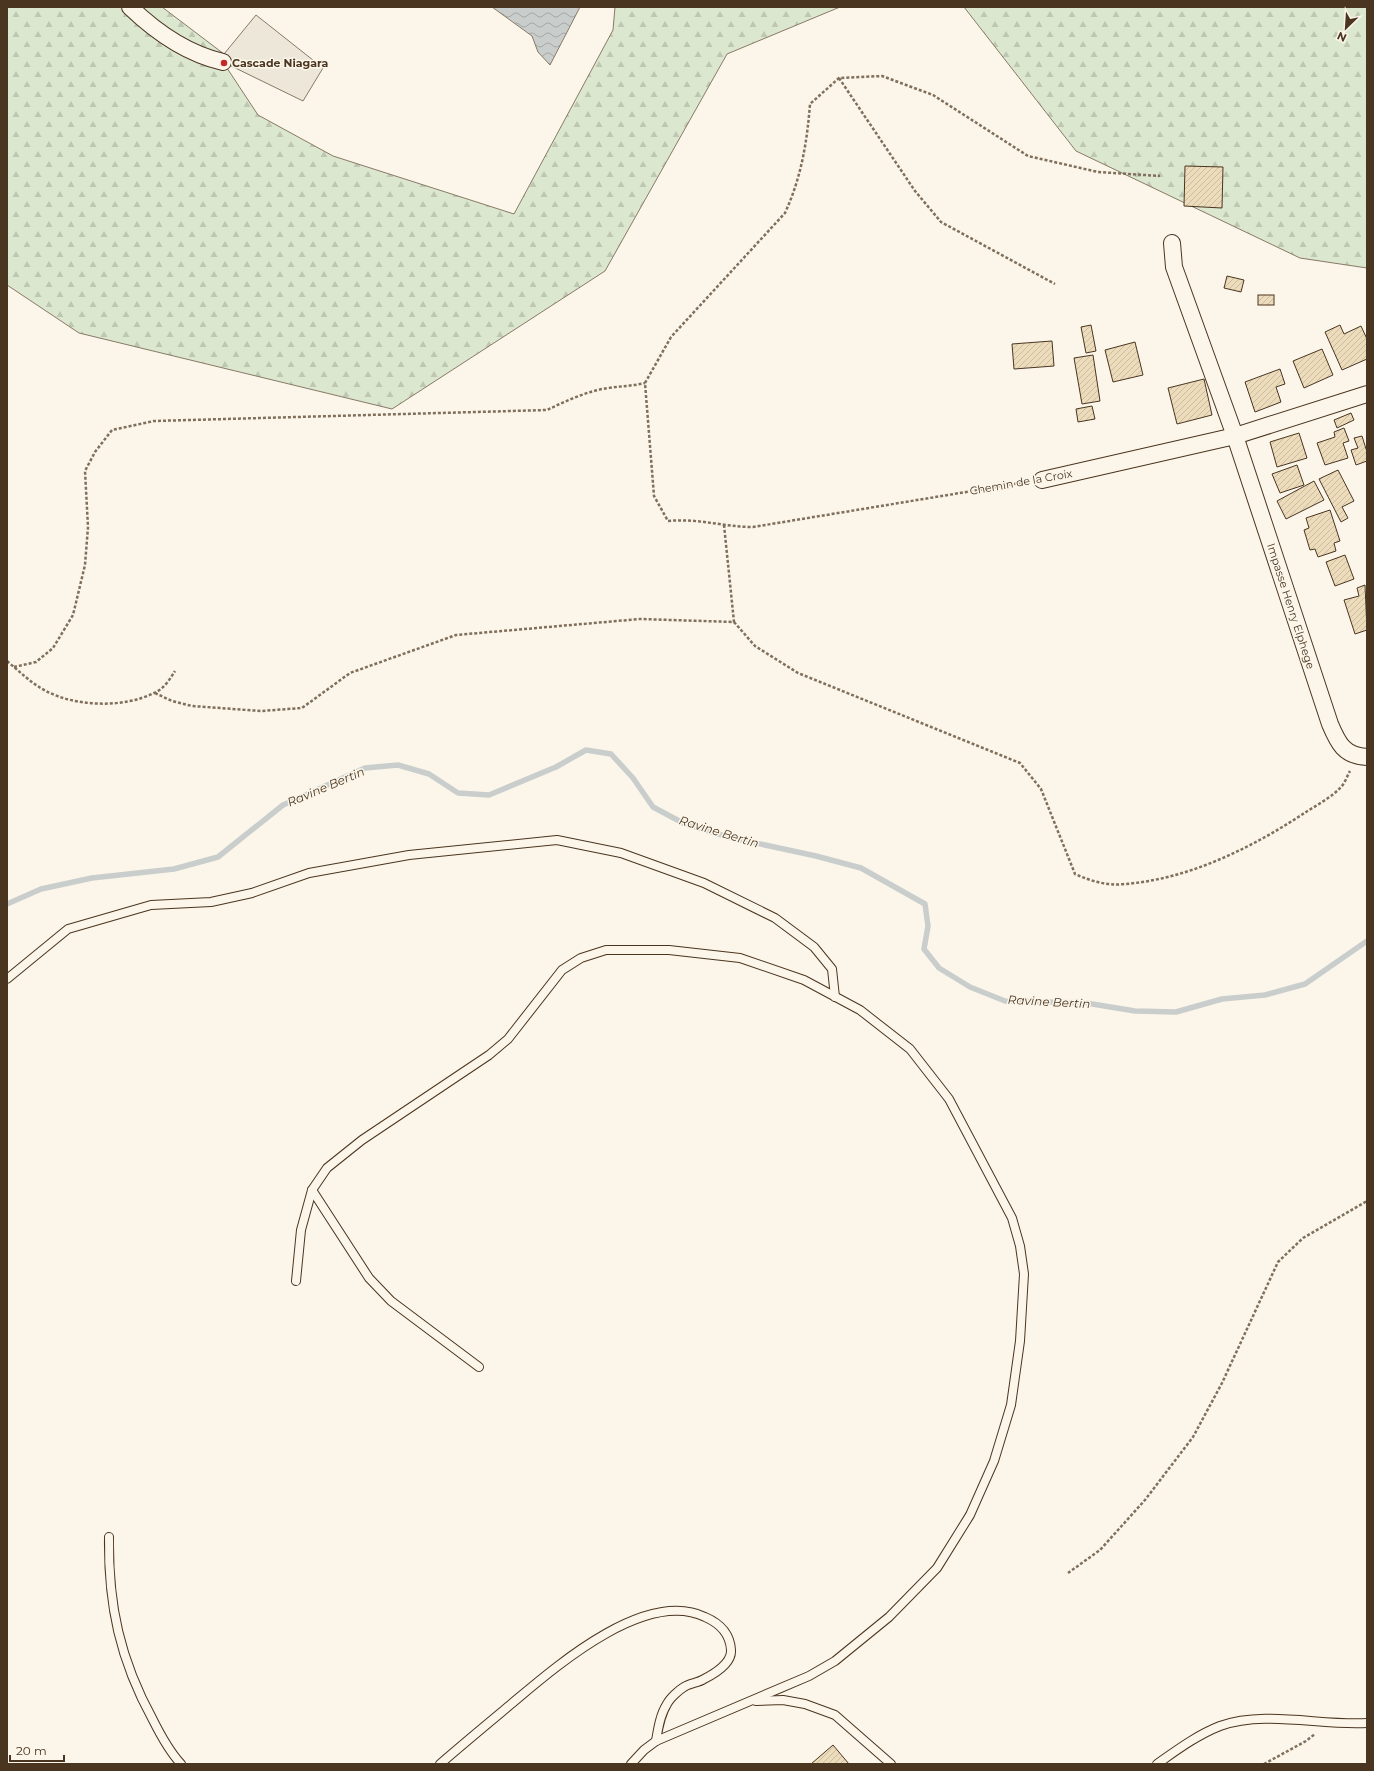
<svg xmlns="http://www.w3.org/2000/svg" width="1374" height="1771" viewBox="0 0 1374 1771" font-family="Montserrat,sans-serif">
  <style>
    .forest { fill: url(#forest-firs); stroke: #887966 }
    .parking { fill: #ede7d9; stroke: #887966 }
    .water { fill: url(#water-waves); stroke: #887966 }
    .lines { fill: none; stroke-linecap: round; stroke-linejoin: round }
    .stream { stroke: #c9cecd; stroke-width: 5.5 }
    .building { fill: url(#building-hatch); stroke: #4a3520 }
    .lane-casing { stroke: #4a3520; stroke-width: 10 }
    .street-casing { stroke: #4a3520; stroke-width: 18 }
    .path { stroke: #7f6f5c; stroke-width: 2.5; stroke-dasharray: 3 2; stroke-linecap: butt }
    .lane { stroke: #fbf6e9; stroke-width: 8 }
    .street { stroke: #fbf6e9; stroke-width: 16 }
    .poi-dot { fill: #c62828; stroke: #fbf6e9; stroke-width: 1.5 }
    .labels { text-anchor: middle; stroke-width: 3; stroke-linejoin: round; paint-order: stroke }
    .poi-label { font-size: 11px; font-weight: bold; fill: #4a3520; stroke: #fbf6e9; text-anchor: start }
    .street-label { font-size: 11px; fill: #4a3520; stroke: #fbf6e9 }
    .water-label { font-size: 12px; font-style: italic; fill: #4a3520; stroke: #fbf6e9 }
  </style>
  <defs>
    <pattern id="forest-firs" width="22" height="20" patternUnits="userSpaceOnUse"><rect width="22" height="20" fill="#dce7d0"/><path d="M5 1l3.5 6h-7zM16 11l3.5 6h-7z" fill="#bec7b2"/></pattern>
    <pattern id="water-waves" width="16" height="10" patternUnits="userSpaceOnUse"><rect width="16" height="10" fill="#c9cecd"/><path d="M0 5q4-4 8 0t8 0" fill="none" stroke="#a5a8a6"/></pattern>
    <pattern id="building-hatch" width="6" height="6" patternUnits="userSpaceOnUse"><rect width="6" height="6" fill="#ecdcbc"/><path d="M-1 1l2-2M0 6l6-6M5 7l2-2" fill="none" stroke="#ccbda1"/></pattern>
  </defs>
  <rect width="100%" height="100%" fill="#fbf6e9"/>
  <g class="forest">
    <polygon points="7,7 162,7 224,54 223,62 258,115 333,156 514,214 613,30 615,7 840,7 727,54 605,271 392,409 79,333 7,285"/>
    <polygon points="964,7 1367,7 1367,268 1300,258 1076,151"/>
  </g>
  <polygon class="parking" points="256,15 323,68 303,101 223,62 224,54"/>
  <polygon class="water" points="492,7 580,7 550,65 538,52 532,36"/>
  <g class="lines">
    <polyline class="stream" points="7,904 41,889 92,878 174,869 218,857 283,805 365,768 398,765 429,774 458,793 489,795 556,767 586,750 611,754 633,778 653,807 683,823 728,837 816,856 861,868 925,904 928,926 924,949 939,968 970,987 1005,1001 1086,1003 1135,1011 1176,1012 1222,999 1265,995 1305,984 1367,941"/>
  </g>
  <g class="building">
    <polygon points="1185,166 1223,167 1222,208 1184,206"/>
    <polygon points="1227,276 1244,280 1241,292 1224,288"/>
    <rect x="1258" y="295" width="16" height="10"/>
    <polygon points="1091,325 1096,351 1086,353 1081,327"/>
    <polygon points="1340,325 1344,334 1361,326 1367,339 1367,359 1342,370 1325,332"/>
    <polygon points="1052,341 1054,366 1014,369 1012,344"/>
    <polygon points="1135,342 1143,375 1113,382 1105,350"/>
    <polygon points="1322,349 1333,375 1304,388 1293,361"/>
    <polygon points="1093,355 1100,401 1082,404 1074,358"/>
    <polygon points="1280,369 1285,384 1276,387 1281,402 1255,412 1245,382"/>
    <polygon points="1204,379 1212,415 1177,424 1168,388"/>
    <polygon points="1092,406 1095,419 1078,422 1076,409"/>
    <polygon points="1351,413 1354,420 1337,428 1334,420"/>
    <polygon points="1344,428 1349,441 1343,443 1348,458 1325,465 1317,443 1335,437 1334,432"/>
    <polygon points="1299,433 1307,458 1277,467 1270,442"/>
    <polygon points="1362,436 1367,452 1367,461 1356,465 1351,450 1358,448 1354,438"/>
    <polygon points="1297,465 1304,485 1280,493 1272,474"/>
    <polygon points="1338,470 1354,501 1342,507 1348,518 1341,522 1319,479"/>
    <polygon points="1314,481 1324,500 1286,519 1277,501"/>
    <polygon points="1330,510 1340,541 1334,543 1336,551 1318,557 1315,549 1310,550 1304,530 1309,528 1306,518"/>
    <polygon points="1345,555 1354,579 1335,586 1326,562"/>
    <polygon points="1365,585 1367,630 1355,634 1344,600 1359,596 1357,588"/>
    <polygon points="833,1745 849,1764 811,1764"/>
  </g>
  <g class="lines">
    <g class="lane-casing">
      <g id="lane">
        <polyline points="7,979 68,929 151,905 211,902 252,893 309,873 409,855 557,840 621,853 704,883 775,918 814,947 832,969 835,997"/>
        <polyline points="312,1190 369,1278 391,1301 479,1367"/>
        <polyline points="296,1281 301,1230 312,1190 327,1168 362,1140 489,1055 508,1039 562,970 581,958 606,950 669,950 740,958 804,980 860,1010 910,1049 949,1099 1012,1218 1020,1246 1024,1274 1020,1341 1011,1405 994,1461 970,1515 937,1568 889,1617 835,1661 809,1676 656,1741 644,1750 631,1764"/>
        <path d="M109,1537C108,1605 120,1660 153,1720C161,1736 169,1751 181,1764"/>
        <polyline points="756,1701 783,1700 805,1704 835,1715 891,1764"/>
        <path d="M440,1764C463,1744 486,1725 510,1705C553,1669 644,1588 705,1617C719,1623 730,1633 731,1650C732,1663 714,1674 704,1679C698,1683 690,1683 684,1687C679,1690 670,1698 667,1704C660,1715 658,1729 656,1741"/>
        <path d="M1157,1764C1177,1750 1197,1735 1220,1726C1265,1710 1321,1726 1367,1723"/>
      </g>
    </g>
    <g class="street-casing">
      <g id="street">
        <path d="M130,7C156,32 188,54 223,62"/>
        <path d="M1172,243L1174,267L1235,436L1330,724C1338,743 1344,756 1367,757"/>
        <polyline points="1042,480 1235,436 1367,394"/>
      </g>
    </g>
    <g class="path">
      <polyline points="839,78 915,191 941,222 1055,284"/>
      <path d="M1027,482L753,527C723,527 699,518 668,521L654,496L645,383L671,337L785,213C801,178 807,143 810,104L839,78L882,76L933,95L1028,156L1098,172L1160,176"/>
      <path d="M734,622L755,646L798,673L1020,763L1041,789L1075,874C1091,881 1106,886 1125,884C1190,879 1253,847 1306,812C1317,805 1332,797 1341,787C1345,783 1347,776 1350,771"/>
      <path d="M7,661C20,672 31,683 46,691C76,707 124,708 154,693C164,689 170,679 175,671"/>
      <path d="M14,667L36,662L53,648L73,615L85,565L88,527L85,471L95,452L112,430L154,421L547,410C566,401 587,391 608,388C621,386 633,386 645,383"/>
      <polyline points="155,693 172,701 192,706 261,711 302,708 350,673 456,635 640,619 734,622 724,525"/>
      <polyline points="1068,1573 1100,1550 1145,1500 1193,1437 1222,1383 1278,1262 1303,1238 1367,1201"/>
      <polyline points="1264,1764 1306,1741 1315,1734"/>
    </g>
    <use href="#lane" class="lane"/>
    <use href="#street" class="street"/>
  </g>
  <circle class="poi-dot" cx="224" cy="63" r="4"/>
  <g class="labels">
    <g class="poi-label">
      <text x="232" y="67">Cascade Niagara</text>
    </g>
    <g class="street-label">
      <text transform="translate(1021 482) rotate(-10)" y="4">Chemin de la Croix</text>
      <text transform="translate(1291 606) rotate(72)" y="4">Impasse Henry Elphege</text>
    </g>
    <g class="water-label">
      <text transform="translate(326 787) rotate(-23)" y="4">Ravine Bertin</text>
      <text transform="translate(719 832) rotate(17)" y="4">Ravine Bertin</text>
      <text transform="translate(1049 1002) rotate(3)" y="4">Ravine Bertin</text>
    </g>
  </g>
  <rect width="1374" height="1771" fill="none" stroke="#4a3520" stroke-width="16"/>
  <g transform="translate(1346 28) rotate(205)" stroke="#fbf6e9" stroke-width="3" paint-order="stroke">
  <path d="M0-3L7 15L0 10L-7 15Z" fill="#4a3520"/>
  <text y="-6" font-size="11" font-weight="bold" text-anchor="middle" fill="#4a3520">N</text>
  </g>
  <path d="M10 1755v6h54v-6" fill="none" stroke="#4a3520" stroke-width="2"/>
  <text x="16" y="1755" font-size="12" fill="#4a3520" stroke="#fbf6e9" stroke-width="3" paint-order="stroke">20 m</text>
</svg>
